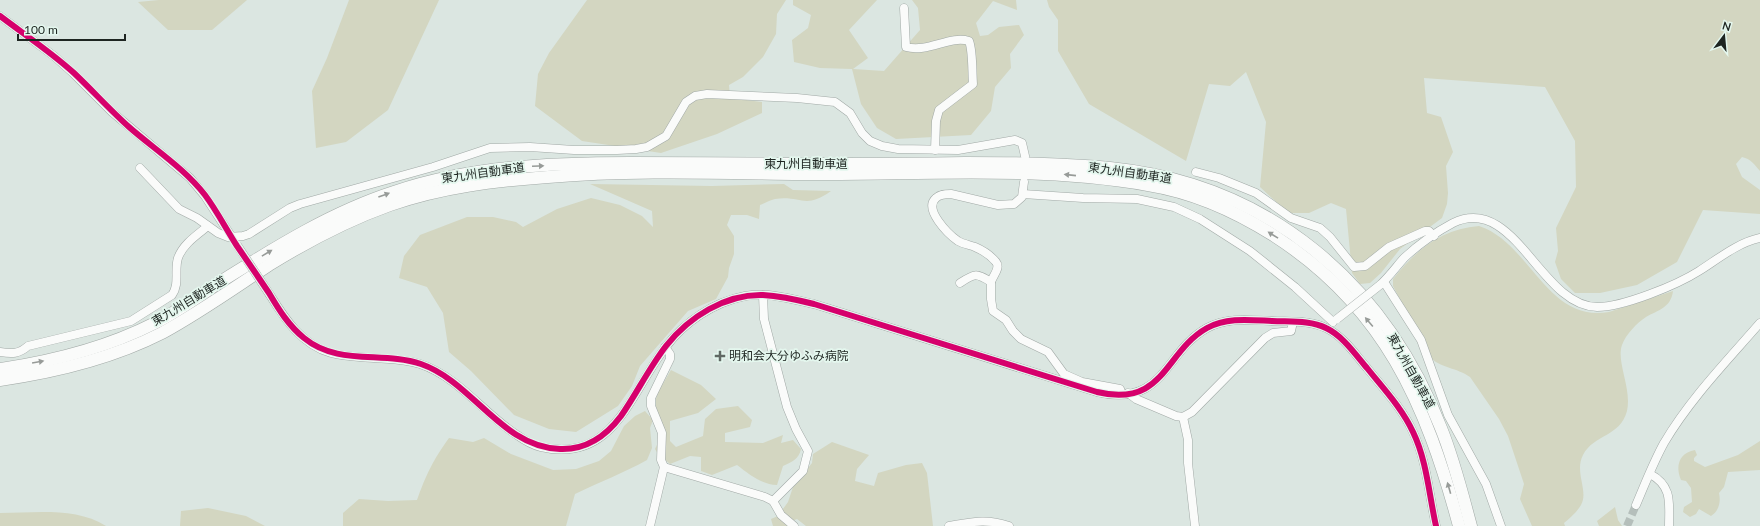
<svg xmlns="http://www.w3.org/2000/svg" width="1760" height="526" viewBox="0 0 1760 526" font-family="Lato,'Noto Sans JP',sans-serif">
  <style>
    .green { fill: #d3d6c1 }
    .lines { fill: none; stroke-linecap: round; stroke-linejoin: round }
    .minor-tunnel { stroke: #b5bfbb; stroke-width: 8; stroke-dasharray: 8 4; stroke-linecap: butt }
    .minor-casing { stroke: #a1a9a6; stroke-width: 9 }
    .highway-casing { stroke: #a1a9a6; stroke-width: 13 }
    .minor { stroke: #fafbfa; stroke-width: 8 }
    .highway { stroke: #fafbfa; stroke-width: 12 }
    .minor-bridge-casing { stroke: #a1a9a6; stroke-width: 9; stroke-linecap: butt }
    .minor-bridge { stroke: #fafbfa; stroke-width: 8 }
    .cycleway-casing { stroke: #e4f7ee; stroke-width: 8 }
    .cycleway { stroke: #d6006c; stroke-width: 6 }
    .oneway { fill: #979b98 }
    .poi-dot { fill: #606964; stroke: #e4f7ee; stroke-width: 1.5 }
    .labels { text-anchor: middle; stroke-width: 3.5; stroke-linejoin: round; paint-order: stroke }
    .street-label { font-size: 12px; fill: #1e2521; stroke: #e4f7ee }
    .poi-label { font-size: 12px; fill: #1e2521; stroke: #e4f7ee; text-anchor: start }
  </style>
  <rect width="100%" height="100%" fill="#dbe6e1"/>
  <g class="green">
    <polygon points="159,0 247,0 212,30 168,30 138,2"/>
    <polygon points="349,0 439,0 388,110 346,142 316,148 312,91 327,58"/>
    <polygon points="587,0 786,0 777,14 776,34 763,57 743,77 729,85 730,98 762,102 762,113 717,134 661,153 582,141 535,106 538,74 549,53"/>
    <polygon points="793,0 877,0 849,30 868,58 853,69 884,71 920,30 918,8 912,0 1016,0 1017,10 993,1 976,23 980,36 988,35 999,27 1019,25 1024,35 1010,54 1011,68 995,87 991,111 971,135 896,139 877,128 861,104 852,69 820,68 794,62 792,40 808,28 811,15 793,5"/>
    <path d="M1047,0H1760V171C1754,164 1751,159 1742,157L1736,164L1742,177L1760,190V214L1703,210L1677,262L1637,285L1600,293H1575L1561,279L1555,262L1558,251L1556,228L1576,187L1575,141L1545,87L1424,78L1427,113L1441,117L1453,152L1446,166L1448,193L1447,204L1442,218L1400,249L1381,273L1370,283L1360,284L1352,273L1346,209L1331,203L1309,213H1288L1260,187L1266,122L1246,72L1230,86L1209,84L1186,161L1089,104L1058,51V20L1049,7Z"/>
    <path d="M590,184L712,186L784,184L793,190L831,191C805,210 801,195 775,199C770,200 765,203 760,205L759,219L747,215H731L727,225L734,236V254L729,268L728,277L716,299L688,311L640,366L632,386L618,406L576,432L549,429L514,415L471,371L449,352L443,313L427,287L399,278L404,256L420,235L467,217H493L516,222L523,227L557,209L591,198L620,205L642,216L653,227L652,211Z"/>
    <path d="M1479,226C1531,243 1546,323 1609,312L1673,291C1671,308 1658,310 1646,317C1637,323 1626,334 1622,345C1616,362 1632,388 1627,411C1620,437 1594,434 1583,455C1574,472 1589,491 1581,505C1577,512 1570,518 1564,523L1565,526H1532L1520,499L1524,484L1508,436L1499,419L1470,377C1458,368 1440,368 1430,357L1393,286V279C1416,250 1441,229 1479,226Z"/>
    <path d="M671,370L701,385L716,399L698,413L670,421V441L676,447L703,436L705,419L716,409L738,406L752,420L750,427L725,433V442L763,443L783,435L781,443L793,440L801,449C799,459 792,462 783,466L777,485C761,484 750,475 737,465L712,475L701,471V457L690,456L670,464L658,454L655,449L661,436L656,407V399L658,392Z"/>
    <path d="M645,411L653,420L650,428L652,448L647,460C624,473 599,482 575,494L566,526H343V513L359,499L388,501L417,500C426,475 433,460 449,438L473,442L484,438L511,454L553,470L576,469L599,461L611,451L624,426L635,416Z"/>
    <path d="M1760,441V470L1728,472L1724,487L1719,493C1721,502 1719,511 1711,516L1699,509L1696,514L1690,517L1683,512L1684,507L1692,502L1691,488L1686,481L1681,480C1675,466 1679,453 1695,450L1697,455L1694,458V461L1705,467L1738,455Z"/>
    <polygon points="832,442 869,455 857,469 855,481 874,486 878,473 906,465 922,463 927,473 933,526 806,526 797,519 785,524 788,526 773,526 771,519 778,516 788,502 793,487 812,463 813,454"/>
    <polygon points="1615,507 1618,520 1622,526 1599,526 1597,521"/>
    <polygon points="208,508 246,516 265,526 180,526 181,511"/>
    <path d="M0,513C35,513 76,507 106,526H0Z"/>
  </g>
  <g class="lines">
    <polyline class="minor-tunnel" points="1627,526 1636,505"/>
    <g class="minor-casing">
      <g id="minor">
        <path d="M904,8L906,47C928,53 950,35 969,41C973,51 972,72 973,84L939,110L936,121L935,150"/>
        <polyline points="0,16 54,56 73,73 112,112 190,178 205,196 233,239"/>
        <polyline points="140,168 179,209 197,218 218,233 228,237 243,236 249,234 290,208 300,204 433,167 490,148 530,147 574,150 617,150 636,149 647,147 666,136 686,102 695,96 707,94 797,98 835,102 850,113 862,133 870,141 882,146 898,149 958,150 1015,140 1022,143 1025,156"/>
        <polyline points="1196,172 1219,178 1256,193 1291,218 1320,228 1330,237 1354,267 1365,266 1389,247 1425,231 1429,231 1434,236"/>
        <polyline points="1023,194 1083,198 1137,199 1174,207 1200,219 1250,251 1295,287 1333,322"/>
        <path d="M991,282C993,275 1001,268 996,262C991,256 982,250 975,247C970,245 963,244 958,241C948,234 923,209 936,198C940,194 946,194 951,194L998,205L1014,204L1022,197L1024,182"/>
        <polyline points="1384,282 1421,340 1448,415 1486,484 1501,526"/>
        <path d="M960,283C975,273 976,273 991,282V299L993,311L1006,320L1013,331L1021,339L1048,352L1064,374L1082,382L1120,389L1122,394"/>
        <path d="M1380,285C1389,277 1396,267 1404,258C1418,245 1436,232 1453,223C1515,193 1540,306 1597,307C1623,307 1677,285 1699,271C1718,259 1737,243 1760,238"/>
        <path d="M270,295C285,319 302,345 331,353C345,357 360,357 374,358C390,359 405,359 420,364C459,377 484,414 517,435C524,440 532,445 541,447C614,464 630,393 665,348C684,322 714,302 745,296C768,292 792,299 814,304L1097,392C1165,408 1164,352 1207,328C1227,317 1250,320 1272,321C1290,322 1310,320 1326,328C1343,336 1355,354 1367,368C1383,388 1402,408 1413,432C1427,461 1429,495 1436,526"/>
        <polyline points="763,295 764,319 787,407 796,429 808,451 803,471 773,501 781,515 794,526"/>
        <path d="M0,352C12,354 19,354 28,346L131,321L172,295C180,284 174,270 178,258C183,244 197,235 208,226"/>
        <polyline points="1128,393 1136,399 1176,416 1183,417 1192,412 1265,338 1273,333 1291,331 1293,322"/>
        <polyline points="1183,417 1188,440 1188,463 1195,526"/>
        <polyline points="664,467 661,460 662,433 651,406 651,398 670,359 670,354 665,347"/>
        <path d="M1650,474C1673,486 1669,504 1669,526"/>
        <path d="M1636,505C1645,484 1653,463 1664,443C1690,399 1726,362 1760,323"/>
        <polyline points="650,526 664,467 765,497 773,501"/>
        <path d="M949,526C972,522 986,518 1009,526"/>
      </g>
    </g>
    <g class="highway-casing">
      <g id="highway">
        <path d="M0,369C54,361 106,348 155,323C178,311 199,296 220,282C276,247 332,212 394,192C471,166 551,163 631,163C685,163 739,163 794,164C851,164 908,164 965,163C1013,163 1062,163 1110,168C1268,184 1384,282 1441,428C1454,460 1462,493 1471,526"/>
        <path d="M0,380C56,372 111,359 162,333C199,313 234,288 269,265C306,242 348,220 390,205C441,187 494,181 548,177C632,170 717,173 801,174C917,175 1033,165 1148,185C1192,192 1235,211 1273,235C1384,306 1426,403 1459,526"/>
      </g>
    </g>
    <use href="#minor" class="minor"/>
    <use href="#highway" class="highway"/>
    <g class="minor-bridge-casing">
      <g id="minor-bridge">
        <polyline points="237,245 270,295"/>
        <polyline points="1337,319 1380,285"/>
      </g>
    </g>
    <use href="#minor-bridge" class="minor-bridge"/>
    <g class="cycleway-casing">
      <path id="cycleway" d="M0,16C25,35 51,52 74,73C93,91 110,110 129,127C154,149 184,168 205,195C217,211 226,229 237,246C248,262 259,278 269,293C279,310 289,326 304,338C338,366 382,351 421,364C473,382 501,447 560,449C586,450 606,436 621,416C637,393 649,368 666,346C689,317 725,294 763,295C780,296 798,300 814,304L1097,392C1165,408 1164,352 1207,328C1227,317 1250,320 1272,321C1290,322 1310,320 1326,328C1343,336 1355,354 1367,368C1383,388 1402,408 1413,432C1427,461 1429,495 1436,526"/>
    </g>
    <use href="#cycleway" class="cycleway"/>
  </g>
  <defs><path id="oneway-solid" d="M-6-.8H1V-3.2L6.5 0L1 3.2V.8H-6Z"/></defs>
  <g class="oneway">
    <use href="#oneway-solid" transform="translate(538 166) rotate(-3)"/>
    <use href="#oneway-solid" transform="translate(1070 175) rotate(-174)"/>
    <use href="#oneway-solid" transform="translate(384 195) rotate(-20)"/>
    <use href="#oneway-solid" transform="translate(1273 235) rotate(-148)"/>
    <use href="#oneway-solid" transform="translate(267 253) rotate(-31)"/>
    <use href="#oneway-solid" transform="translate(1369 322) rotate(-130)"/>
    <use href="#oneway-solid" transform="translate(38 362) rotate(-10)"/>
    <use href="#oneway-solid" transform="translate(1449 488) rotate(-106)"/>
  </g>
  <path class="poi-dot" d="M718 350h4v4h4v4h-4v4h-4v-4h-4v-4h4z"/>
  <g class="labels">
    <g class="street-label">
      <text x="806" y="168">東九州自動車道</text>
      <text transform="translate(483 173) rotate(-8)" y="4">東九州自動車道</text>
      <text transform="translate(1130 173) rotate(8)" y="4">東九州自動車道</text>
      <text transform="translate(189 301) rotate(-31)" y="4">東九州自動車道</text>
      <text transform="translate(1411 371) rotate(61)" y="4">東九州自動車道</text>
    </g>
    <g class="poi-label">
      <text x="729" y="360">明和会大分ゆふみ病院</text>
    </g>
  </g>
  <g transform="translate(1724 36) rotate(16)" stroke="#e4f7ee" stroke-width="3" paint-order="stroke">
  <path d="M0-3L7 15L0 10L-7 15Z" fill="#1e2521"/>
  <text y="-6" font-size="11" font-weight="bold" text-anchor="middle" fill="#1e2521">N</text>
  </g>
  <path d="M18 34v6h107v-6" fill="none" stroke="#1e2521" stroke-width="2"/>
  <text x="24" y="34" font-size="12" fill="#1e2521" stroke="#e4f7ee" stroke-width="3" paint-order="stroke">100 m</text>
</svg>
